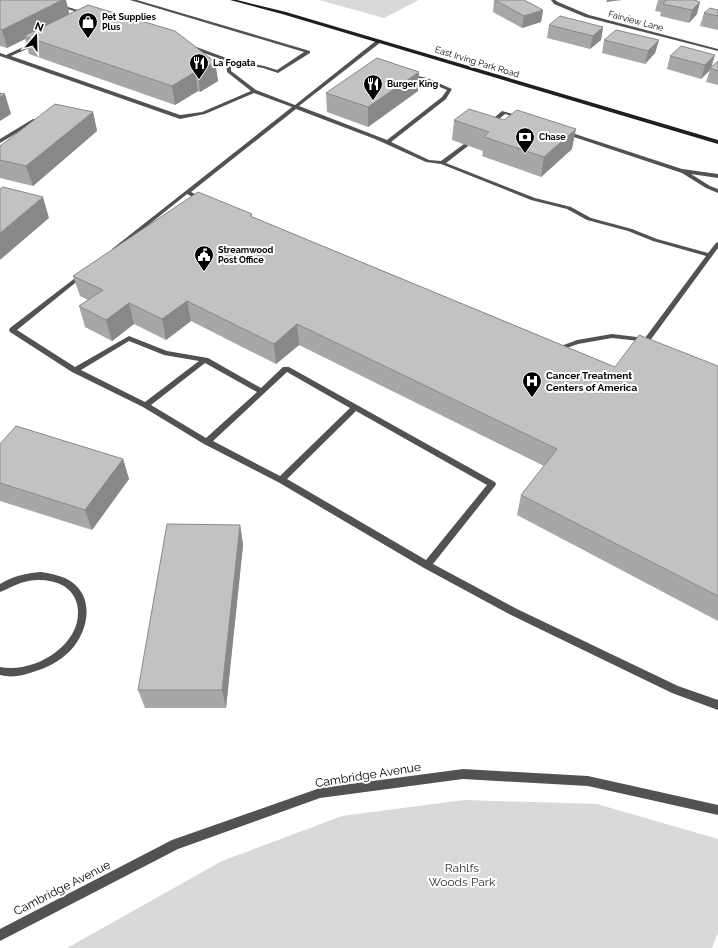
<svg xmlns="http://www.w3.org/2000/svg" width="718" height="948" viewBox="0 0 718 948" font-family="Raleway,sans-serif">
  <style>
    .green { fill: #d9d9d9 }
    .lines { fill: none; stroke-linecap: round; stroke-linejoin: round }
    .service { fill: #525252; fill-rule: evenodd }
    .minor { fill: #525252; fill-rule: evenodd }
    .secondary { fill: #1f1f1f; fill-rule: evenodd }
    .wall { fill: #a7a7a7 }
    .shaded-wall { fill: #888 }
    .building { fill: #c2c2c2; stroke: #888 }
    .labels { text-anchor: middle; stroke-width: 4; stroke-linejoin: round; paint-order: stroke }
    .far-poi-label { font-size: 9px; font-weight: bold; fill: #000; stroke: #fff; text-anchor: start }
    .far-street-label { font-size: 9px; fill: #000; stroke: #fff }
    .poi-label { font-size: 10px; font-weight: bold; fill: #000; stroke: #fff; text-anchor: start }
    .near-street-label { font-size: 12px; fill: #000; stroke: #fff }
    .near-park-label { font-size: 12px; fill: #303030; stroke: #fff }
  </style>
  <rect width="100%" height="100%" fill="#fff"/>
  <g class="green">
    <polygon points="319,0 419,0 384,18"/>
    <polygon points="464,800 597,804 718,839 718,933 712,948 67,948 222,861 342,816"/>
  </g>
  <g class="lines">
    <g class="service">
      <polygon points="37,0 44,0 88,13 84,14"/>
      <polygon points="130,0 137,0 310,51 310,53 278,73 263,68 231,62 231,71 256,90 295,105 377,40 381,40 381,42 299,106 387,140 442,97 447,90 423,80 406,75 408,74 427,78 452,89 446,99 391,142 429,160 441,161 464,144 468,144 468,146 446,163 535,198 571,207 591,218 632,229 657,239 708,253 716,243 718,242 718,248 649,342 612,338 578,344 561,350 553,349 552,347 555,345 561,346 577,340 612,334 645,338 706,256 653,241 628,231 587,220 567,209 531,200 441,164 426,162 375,139 296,109 191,192 205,199 205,201 201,201 187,194 116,251 112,251 112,249 292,107 254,93 205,114 180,119 0,56 0,53 6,55 34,42 38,42 38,44 11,56 180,115 202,112 251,91 227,72 226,61 187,47 187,45 191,45 229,59 264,66 277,70 304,52"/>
      <polygon points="502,111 524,117 521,119 505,114 492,125 488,125 488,123"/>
      <polygon points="33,119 38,120 0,143 0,139"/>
      <polygon points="562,131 566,131 682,169 718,174 718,178 691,174 710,186 718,189 718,193 706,188 682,173 562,133"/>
      <path d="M83,272L86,274L85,275L17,330L75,367L129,336L167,351L208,358L261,388L283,367H289L495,482L496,484L495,486L433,564L517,609L678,686L718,700V710L672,693L511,615L424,568L278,482L204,444L143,407L72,372L10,332L9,330L10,328ZM129,341L164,355L199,361L145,402L81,370ZM205,363L257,392L206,438L151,405ZM287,372L350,408L280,476L213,441ZM356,411L487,485L426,560L287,479Z"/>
    </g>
    <g class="minor">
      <polygon points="551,0 555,0 558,2 589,15 718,49 718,51 585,17 554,4"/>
      <path d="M41,572C49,573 57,575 65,578C96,593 90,630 70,651C60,661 47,668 33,672C22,676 11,678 0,675V667C32,674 79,647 78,612C78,601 73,592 64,586C53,580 40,579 28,581C18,583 10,588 0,592V584C13,576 26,573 41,572Z"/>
      <polygon points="463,769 588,776 718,805 718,815 588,786 463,779 320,798 178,849 0,941 0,929 172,840 320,788"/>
    </g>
    <polygon class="secondary" points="230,0 237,0 286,12 718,140 718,144 282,14"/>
  </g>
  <g class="wall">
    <polygon points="494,0 524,0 543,10 541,22 522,28 493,12"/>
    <polygon points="658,0 694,0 697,14 689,23 660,16 661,12 655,11"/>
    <polygon points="0,1 70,14 215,62 218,81 200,92 198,91 175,105 29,54 25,39 7,48 0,46"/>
    <polygon points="718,10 718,30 700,26 704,13"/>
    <polygon points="549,25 603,27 601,40 590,49 547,38"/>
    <polygon points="604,40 659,40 655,53 645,64 602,53"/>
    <polygon points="715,55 711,67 718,61 718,85 706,82 710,70 701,79 667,69 670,56"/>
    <polygon points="418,91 368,127 327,112 326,93"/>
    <polygon points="93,112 97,131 33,186 0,178 0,146"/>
    <polygon points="454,120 572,149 541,177 482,156 483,151 452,140"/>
    <polygon points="252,214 252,217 615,367 718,366 718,621 517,515 521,495 544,466 299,345 276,364 191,321 166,340 134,324 112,341 85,327 79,306 88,300 80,296 73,276"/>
    <polygon points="0,444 123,459 129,479 92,530 0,501"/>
    <polygon points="240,525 243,545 226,708 145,708 138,690"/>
  </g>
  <g class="shaded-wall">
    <polygon points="62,0 66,0 70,16 24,36 25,39 7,48 2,30"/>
    <polygon points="607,0 622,0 606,2"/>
    <polygon points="700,2 697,14 689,23 692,10"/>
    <polygon points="543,10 541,22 522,28 524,16"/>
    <polygon points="603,27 601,40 590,49 593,36"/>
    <polygon points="659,40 655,53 645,64 648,51"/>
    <polygon points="715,55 711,68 710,68 710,70 701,79 705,65"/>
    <polygon points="215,62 218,81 200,92 198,73"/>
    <polygon points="195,72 198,91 175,105 172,86"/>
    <polygon points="419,72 418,91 368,127 368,107"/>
    <polygon points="5,94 11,114 0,121 0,97"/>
    <polygon points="93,112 97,131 33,186 26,166"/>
    <polygon points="576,129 572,149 541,177 544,157"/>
    <polygon points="43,197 49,218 0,260 0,233"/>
    <polygon points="187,301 191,321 166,340 162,319"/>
    <polygon points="129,303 134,324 112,341 106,320"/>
    <polygon points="297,324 299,345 276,364 274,344"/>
    <polygon points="123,459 129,479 92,530 85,510"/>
    <polygon points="240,525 243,545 226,708 222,690"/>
  </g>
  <g class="building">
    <polygon points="2,0 62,0 2,30 0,29 0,1"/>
    <polygon points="495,0 524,0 543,10 524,16"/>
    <polygon points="666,0 694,0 700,2 692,10 663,4"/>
    <polygon points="88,5 175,31 215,62 198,73 195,72 172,86 24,36"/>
    <polygon points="710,8 718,10 718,16 704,13"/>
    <polygon points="560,16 603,27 593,36 549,25"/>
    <polygon points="616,30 659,40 648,51 604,40"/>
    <polygon points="681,46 715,55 705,65 670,56"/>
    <polygon points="377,58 419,72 368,107 326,93"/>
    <polygon points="718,61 718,71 710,68"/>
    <polygon points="0,93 5,94 0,97"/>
    <polygon points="55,104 93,112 26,166 0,160 0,146"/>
    <polygon points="469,109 504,120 517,110 576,129 544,157 484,137 489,132 454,120"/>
    <polygon points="3,187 43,197 0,233 0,189"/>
    <polygon points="198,192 252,214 250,216 615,367 639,335 718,366 718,596 521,495 557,449 297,324 274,344 187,301 162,319 129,303 106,320 79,306 103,290 73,276"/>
    <polygon points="16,426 123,459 85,510 0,483 0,444"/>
    <polygon points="167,524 240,525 222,690 138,690"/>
  </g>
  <defs>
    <g id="shop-pin" transform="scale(1)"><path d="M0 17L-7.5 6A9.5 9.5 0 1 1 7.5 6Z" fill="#000" stroke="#fff"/><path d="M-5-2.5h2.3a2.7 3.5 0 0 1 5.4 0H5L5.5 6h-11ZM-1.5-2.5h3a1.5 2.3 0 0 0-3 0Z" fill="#fff"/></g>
    <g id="restaurant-pin" transform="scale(1)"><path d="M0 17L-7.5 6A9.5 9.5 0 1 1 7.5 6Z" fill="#000" stroke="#fff"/><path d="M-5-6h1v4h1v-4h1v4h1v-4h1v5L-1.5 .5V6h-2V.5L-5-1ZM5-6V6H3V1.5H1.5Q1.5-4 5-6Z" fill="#fff"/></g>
    <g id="bank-pin" transform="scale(1)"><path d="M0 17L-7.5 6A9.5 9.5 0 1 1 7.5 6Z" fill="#000" stroke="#fff"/><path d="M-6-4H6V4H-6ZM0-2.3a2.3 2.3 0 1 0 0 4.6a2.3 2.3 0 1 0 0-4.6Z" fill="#fff"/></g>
    <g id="civic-pin" transform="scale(1)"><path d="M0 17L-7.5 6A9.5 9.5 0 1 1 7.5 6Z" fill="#000" stroke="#fff"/><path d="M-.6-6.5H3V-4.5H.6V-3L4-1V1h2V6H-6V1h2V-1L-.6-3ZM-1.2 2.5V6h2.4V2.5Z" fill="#fff"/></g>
    <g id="hospital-pin" transform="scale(1)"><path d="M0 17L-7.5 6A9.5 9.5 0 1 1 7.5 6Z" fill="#000" stroke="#fff"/><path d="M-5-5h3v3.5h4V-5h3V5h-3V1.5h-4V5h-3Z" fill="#fff"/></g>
  </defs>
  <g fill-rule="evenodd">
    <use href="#shop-pin" x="88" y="22"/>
    <use href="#restaurant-pin" x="199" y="63"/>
    <use href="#restaurant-pin" x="373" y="84"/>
    <use href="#bank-pin" x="525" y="137"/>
    <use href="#civic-pin" x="204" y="255"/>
    <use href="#hospital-pin" x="532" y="381"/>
  </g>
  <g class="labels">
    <g class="far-poi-label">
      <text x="102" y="20">Pet Supplies<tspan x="102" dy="10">Plus</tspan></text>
      <text x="213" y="66">La Fogata</text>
      <text x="387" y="87">Burger King</text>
      <text x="539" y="140">Chase</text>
      <text x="218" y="253">Streamwood<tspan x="218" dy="10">Post Office</tspan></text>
    </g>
    <g class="far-street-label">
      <text transform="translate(636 21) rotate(15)" y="3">Fairview Lane</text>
      <text transform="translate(477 62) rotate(17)" y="3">East Irving Park Road</text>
    </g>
    <g class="poi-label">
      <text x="546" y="379">Cancer Treatment<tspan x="546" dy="12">Centers of America</tspan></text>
    </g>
    <g class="near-street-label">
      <text transform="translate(368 775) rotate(-9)" y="4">Cambridge Avenue</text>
      <text transform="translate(62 888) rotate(-27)" y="4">Cambridge Avenue</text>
    </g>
    <g class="near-park-label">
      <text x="462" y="872">Rahlfs<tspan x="462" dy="14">Woods Park</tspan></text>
    </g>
  </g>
  <g transform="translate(36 36) rotate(20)" stroke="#ffffff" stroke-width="3" paint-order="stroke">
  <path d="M0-3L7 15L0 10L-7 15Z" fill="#000000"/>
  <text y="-6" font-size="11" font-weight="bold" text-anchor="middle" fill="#000000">N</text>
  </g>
</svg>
